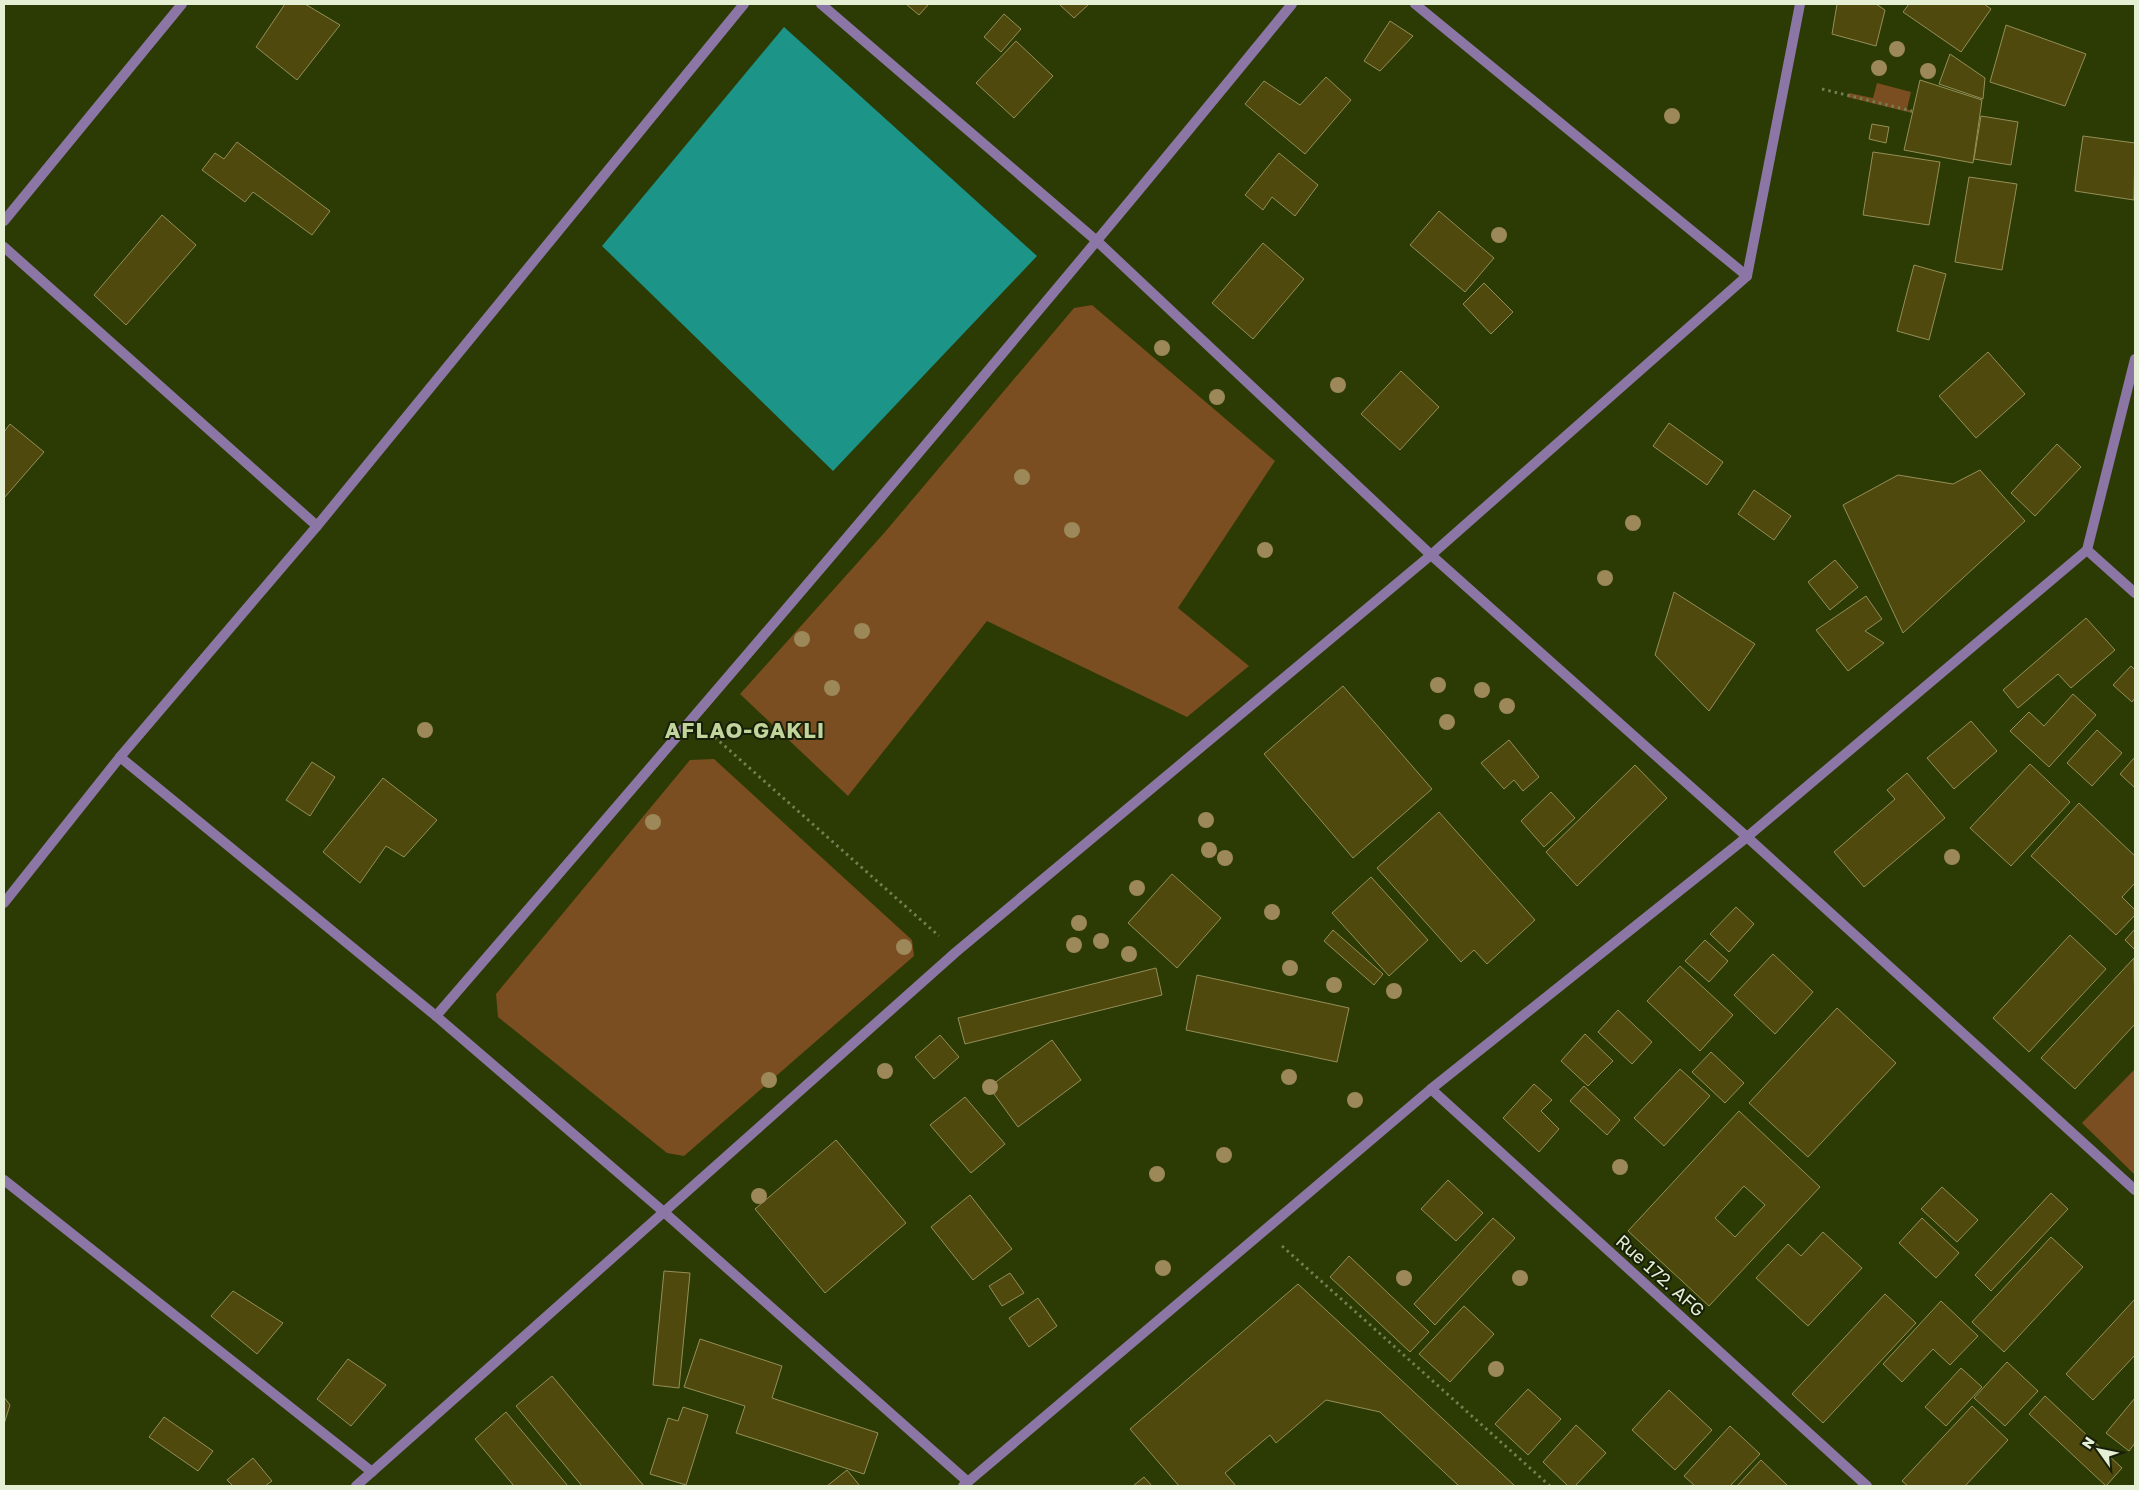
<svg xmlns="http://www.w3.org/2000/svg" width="2139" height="1490" viewBox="0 0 2139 1490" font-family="'Golos Text',sans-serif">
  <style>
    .green { fill: #7a4e20 }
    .water { fill: #1c9488 }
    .building { fill: #4f490e; stroke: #948f57; fill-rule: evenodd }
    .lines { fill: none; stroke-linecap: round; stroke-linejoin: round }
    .path { stroke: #737f53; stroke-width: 3; stroke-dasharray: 2.5 4; stroke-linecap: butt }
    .street { stroke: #8b76a6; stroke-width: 10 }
    .tree { fill: #9c8858 }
    .labels { text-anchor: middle; stroke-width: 4; stroke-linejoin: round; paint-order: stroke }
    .street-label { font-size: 18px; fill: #e5efd4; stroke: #181f09 }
    .district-label { font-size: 22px; font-weight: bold; letter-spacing: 1px; fill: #c0d49c; stroke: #181f09 }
  </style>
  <rect width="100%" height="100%" fill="#2c3a04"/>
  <g class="green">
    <polygon points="1877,83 1911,92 1907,109 1912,111 1912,113 1847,97 1849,93 1873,98"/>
    <polygon points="1092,305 1275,461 1178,608 1249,666 1187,717 987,621 848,796 740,694 885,532 1074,308"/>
    <polygon points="714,759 912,940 914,956 684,1156 667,1153 498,1017 496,994 690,760"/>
    <polygon points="2135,1069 2135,1175 2082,1123"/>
  </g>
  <polygon class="water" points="784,27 1037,256 833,471 602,246"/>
  <g class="building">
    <polygon points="285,4 305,4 340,25 297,80 256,47"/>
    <polygon points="906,4 929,4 919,15"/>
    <polygon points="1059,4 1089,4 1074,18"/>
    <polygon points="1837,4 1876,4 1885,10 1876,46 1832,34"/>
    <polygon points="1909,4 1984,4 1991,9 1961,52 1903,12"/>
    <polygon points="1004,14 1021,29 1001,52 984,37"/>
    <polygon points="1390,21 1413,36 1380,71 1364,61"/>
    <polygon points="2006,25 2086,54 2065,106 1990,82"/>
    <polygon points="1016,41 1053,76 1014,118 976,83"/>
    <polygon points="1950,54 1985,78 1983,99 1939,84"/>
    <polygon points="1326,77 1351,100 1305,154 1245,104 1264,81 1300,105"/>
    <polygon points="1920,80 1982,100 1973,163 1904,150"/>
    <polygon points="1981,116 2018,122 2011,165 1974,159"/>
    <polygon points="1872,124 1889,127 1886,143 1869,139"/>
    <polygon points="2083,136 2135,143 2134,200 2075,191"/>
    <polygon points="237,142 330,211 312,235 253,192 245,202 202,170 215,153 224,159"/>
    <polygon points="1873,152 1940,162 1929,225 1863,215"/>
    <polygon points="1279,153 1318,185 1295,216 1272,197 1263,210 1245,195"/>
    <polygon points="1969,177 2017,184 2002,270 1955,262"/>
    <polygon points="1439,211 1494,258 1465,292 1410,245"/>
    <polygon points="162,215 196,245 126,325 94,295"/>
    <polygon points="1263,243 1304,279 1253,339 1212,303"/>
    <polygon points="1914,265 1946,274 1929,340 1897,331"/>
    <polygon points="1484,283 1513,312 1491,334 1463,304"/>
    <polygon points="1988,352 2025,394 1976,438 1939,396"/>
    <polygon points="1401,371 1439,407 1400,450 1361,414"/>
    <polygon points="1669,423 1723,462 1707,485 1653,446"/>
    <polygon points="10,424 44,452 4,498 4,432"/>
    <polygon points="2057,444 2081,467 2035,516 2011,493"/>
    <polygon points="1980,470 2025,521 1903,633 1843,505 1898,475 1953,484"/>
    <polygon points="1754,490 1791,516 1774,540 1738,514"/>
    <polygon points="1835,560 1858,587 1830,610 1808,582"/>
    <polygon points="1674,592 1755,644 1709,711 1655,655"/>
    <polygon points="1866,596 1882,619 1865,631 1884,643 1848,671 1816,630"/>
    <polygon points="2086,618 2115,650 2071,688 2058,674 2018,708 2003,690"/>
    <polygon points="2131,666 2135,670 2135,698 2132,702 2113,685"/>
    <polygon points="1343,686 1432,789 1353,858 1264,754"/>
    <polygon points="2073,694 2096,715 2049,767 2010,731 2029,712 2044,726"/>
    <polygon points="1971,721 1997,751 1954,789 1927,758"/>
    <polygon points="2097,730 2122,753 2092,786 2067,763"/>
    <polygon points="1509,740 1539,777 1523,791 1514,780 1504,789 1481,763"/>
    <polygon points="2135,757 2135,788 2120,774"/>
    <polygon points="312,762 335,777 310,816 286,800"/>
    <polygon points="2030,764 2070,802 2011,866 1970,828"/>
    <polygon points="1635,765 1667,798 1577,886 1546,852"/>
    <polygon points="1907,773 1945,818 1864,887 1834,852 1895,799 1887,790"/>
    <polygon points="383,778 437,820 404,857 386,846 360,883 323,852"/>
    <polygon points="1551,792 1575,818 1544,847 1521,821"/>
    <polygon points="2079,803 2135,856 2135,883 2122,897 2135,910 2135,915 2116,935 2031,856"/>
    <polygon points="1439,812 1535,920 1487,964 1474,950 1461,962 1377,868"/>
    <polygon points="1172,874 1221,918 1177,968 1128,923"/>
    <polygon points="1371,877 1428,940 1389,976 1332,913"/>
    <polygon points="1736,907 1754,924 1729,952 1710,934"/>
    <polygon points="2135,929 2135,950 2125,940"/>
    <polygon points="1333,930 1383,974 1374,985 1324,941"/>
    <polygon points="2070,935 2106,969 2029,1052 1993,1018"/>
    <polygon points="1705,940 1728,961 1709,982 1685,961"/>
    <polygon points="1773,954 1813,992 1775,1034 1734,995"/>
    <polygon points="2134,958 2135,1024 2075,1089 2041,1058"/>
    <polygon points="1680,966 1733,1015 1700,1051 1647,1001"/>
    <polygon points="1156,968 1162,995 965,1044 958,1018"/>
    <polygon points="1197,975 1349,1008 1337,1062 1186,1030"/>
    <polygon points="1837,1008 1896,1063 1808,1157 1749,1103"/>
    <polygon points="1618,1010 1652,1042 1632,1064 1598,1032"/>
    <polygon points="1585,1034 1613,1061 1588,1086 1561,1061"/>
    <polygon points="940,1035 959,1057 934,1079 915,1057"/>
    <polygon points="1052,1040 1081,1080 1018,1127 989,1087"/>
    <polygon points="1711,1052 1744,1083 1725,1103 1692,1072"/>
    <polygon points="1680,1069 1710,1096 1664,1146 1634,1118"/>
    <polygon points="1534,1084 1552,1100 1541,1111 1559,1129 1539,1152 1503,1118"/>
    <polygon points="1584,1086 1620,1120 1607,1135 1570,1101"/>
    <polygon points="965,1097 1005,1144 971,1173 930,1125"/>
    <path d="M1739,1111L1820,1187L1709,1306L1628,1231ZM1744,1186L1765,1205L1735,1237L1715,1218Z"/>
    <polygon points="836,1140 906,1223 825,1293 755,1209"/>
    <polygon points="1448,1180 1483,1213 1456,1241 1421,1209"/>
    <polygon points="1942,1187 1978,1220 1957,1242 1921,1209"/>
    <polygon points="2051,1193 2068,1209 1991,1291 1975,1275"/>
    <polygon points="970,1195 1012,1249 973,1280 931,1227"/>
    <polygon points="1493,1218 1515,1238 1435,1325 1414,1304"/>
    <polygon points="1922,1218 1959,1253 1936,1278 1899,1243"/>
    <polygon points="1823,1232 1862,1268 1808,1326 1756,1278 1788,1244 1801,1256"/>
    <polygon points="2051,1237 2083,1267 2004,1352 1972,1322"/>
    <polygon points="1349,1256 1429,1332 1410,1352 1330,1277"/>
    <polygon points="664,1271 690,1273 679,1388 653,1385"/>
    <polygon points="1010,1273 1024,1293 1002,1306 989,1286"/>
    <polygon points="1298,1284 1515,1486 1459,1486 1380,1412 1326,1400 1276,1443 1270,1435 1225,1473 1236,1486 1179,1486 1130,1429"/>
    <polygon points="233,1291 283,1323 257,1354 211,1316"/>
    <polygon points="1885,1294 1916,1323 1823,1423 1792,1394"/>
    <polygon points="1038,1298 1057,1326 1029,1347 1009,1318"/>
    <polygon points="2135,1299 2135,1355 2093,1400 2066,1374"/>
    <polygon points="1941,1301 1978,1336 1950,1365 1933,1349 1902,1382 1883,1364"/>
    <polygon points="1464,1306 1494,1334 1450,1382 1419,1354"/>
    <polygon points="700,1339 782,1366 772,1398 878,1433 864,1474 736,1433 745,1406 684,1387"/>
    <polygon points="348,1359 386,1385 351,1426 317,1399"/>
    <polygon points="2007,1362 2038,1391 2005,1426 1974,1398"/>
    <polygon points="1961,1368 1982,1387 1946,1426 1925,1407"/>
    <polygon points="552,1376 644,1486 582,1486 516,1406"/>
    <polygon points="1528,1389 1561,1419 1528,1455 1495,1424"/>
    <polygon points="1669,1390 1712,1430 1675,1470 1632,1430"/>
    <polygon points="2045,1396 2122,1468 2106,1486 2029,1414"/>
    <polygon points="4,1397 10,1405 4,1424"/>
    <polygon points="2135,1398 2135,1443 2129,1451 2106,1433"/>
    <polygon points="1972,1406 2008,1440 1965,1486 1908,1486 1902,1481"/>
    <polygon points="683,1407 708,1415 686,1485 650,1474 668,1418 678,1421"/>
    <polygon points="506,1412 568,1486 514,1486 475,1439"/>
    <polygon points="164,1417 213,1451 198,1471 149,1437"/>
    <polygon points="1576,1425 1606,1453 1575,1486 1568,1486 1543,1462"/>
    <polygon points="1730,1426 1760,1454 1730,1486 1695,1486 1684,1476"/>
    <polygon points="253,1458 272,1481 265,1486 233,1486 227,1480"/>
    <polygon points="1761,1460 1788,1486 1737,1486"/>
    <polygon points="847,1470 860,1486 827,1486"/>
    <polygon points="1144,1477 1152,1486 1133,1486"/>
  </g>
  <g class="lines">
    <g class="path">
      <polyline points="1822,89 1912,111"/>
      <polyline points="710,733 939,936"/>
      <polyline points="1282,1246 1550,1486"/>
    </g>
    <g class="street">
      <polyline points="821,4 1098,242 1431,555 1747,837 2135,1190"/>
      <polyline points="1415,4 1747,276"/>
      <polyline points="4,221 182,4"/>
      <polyline points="4,247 317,526"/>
      <polyline points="2087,550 2135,593"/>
      <polyline points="120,757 436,1016 665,1213 968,1482"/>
      <polyline points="4,903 120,757 317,526 744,4"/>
      <path d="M436,1016C725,682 1013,346 1292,4"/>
      <polyline points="1431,1089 1867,1486"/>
      <polyline points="4,1180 372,1472"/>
      <polyline points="356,1486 956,952 1431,555 1747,276 1800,4"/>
      <polyline points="963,1486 1431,1089 1747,837 2087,550 2135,359"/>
    </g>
  </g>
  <g class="tree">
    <circle cx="1897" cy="49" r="8"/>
    <circle cx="1879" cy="68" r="8"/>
    <circle cx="1928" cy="71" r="8"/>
    <circle cx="1672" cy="116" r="8"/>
    <circle cx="1499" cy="235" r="8"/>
    <circle cx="1162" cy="348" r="8"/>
    <circle cx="1338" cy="385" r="8"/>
    <circle cx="1217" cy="397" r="8"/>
    <circle cx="1022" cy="477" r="8"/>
    <circle cx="1633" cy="523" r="8"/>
    <circle cx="1072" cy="530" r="8"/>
    <circle cx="1265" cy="550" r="8"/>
    <circle cx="1605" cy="578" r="8"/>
    <circle cx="862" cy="631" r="8"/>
    <circle cx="802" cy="639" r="8"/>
    <circle cx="1438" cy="685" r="8"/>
    <circle cx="832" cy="688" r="8"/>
    <circle cx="1482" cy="690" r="8"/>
    <circle cx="1507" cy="706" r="8"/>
    <circle cx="1447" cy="722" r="8"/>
    <circle cx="425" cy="730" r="8"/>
    <circle cx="1206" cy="820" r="8"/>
    <circle cx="653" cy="822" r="8"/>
    <circle cx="1209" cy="850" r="8"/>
    <circle cx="1952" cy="857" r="8"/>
    <circle cx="1225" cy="858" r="8"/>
    <circle cx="1137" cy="888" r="8"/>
    <circle cx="1272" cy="912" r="8"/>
    <circle cx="1079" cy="923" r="8"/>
    <circle cx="1101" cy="941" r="8"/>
    <circle cx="1074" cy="945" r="8"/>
    <circle cx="904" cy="947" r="8"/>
    <circle cx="1129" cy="954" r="8"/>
    <circle cx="1290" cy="968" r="8"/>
    <circle cx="1334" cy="985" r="8"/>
    <circle cx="1394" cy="991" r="8"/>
    <circle cx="885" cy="1071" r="8"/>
    <circle cx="1289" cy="1077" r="8"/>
    <circle cx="769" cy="1080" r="8"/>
    <circle cx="990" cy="1087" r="8"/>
    <circle cx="1355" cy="1100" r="8"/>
    <circle cx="1224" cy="1155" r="8"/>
    <circle cx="1620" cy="1167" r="8"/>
    <circle cx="1157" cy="1174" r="8"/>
    <circle cx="759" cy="1196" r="8"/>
    <circle cx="1163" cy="1268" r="8"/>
    <circle cx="1404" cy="1278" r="8"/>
    <circle cx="1520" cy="1278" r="8"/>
    <circle cx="1496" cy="1369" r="8"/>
  </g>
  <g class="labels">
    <g class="street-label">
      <text transform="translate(1660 1276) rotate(42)" y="6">Rue 172. AFG</text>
    </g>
    <g class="district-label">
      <text x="745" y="738">AFLAO-GAKLI</text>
    </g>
  </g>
  <rect width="2139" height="1490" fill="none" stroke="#e5efd4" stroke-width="10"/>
  <g transform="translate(2099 1450) rotate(303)" stroke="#181f09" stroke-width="4" paint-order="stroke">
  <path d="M0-4L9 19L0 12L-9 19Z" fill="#e5efd4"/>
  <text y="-8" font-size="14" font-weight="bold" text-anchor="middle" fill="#e5efd4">N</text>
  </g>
</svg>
